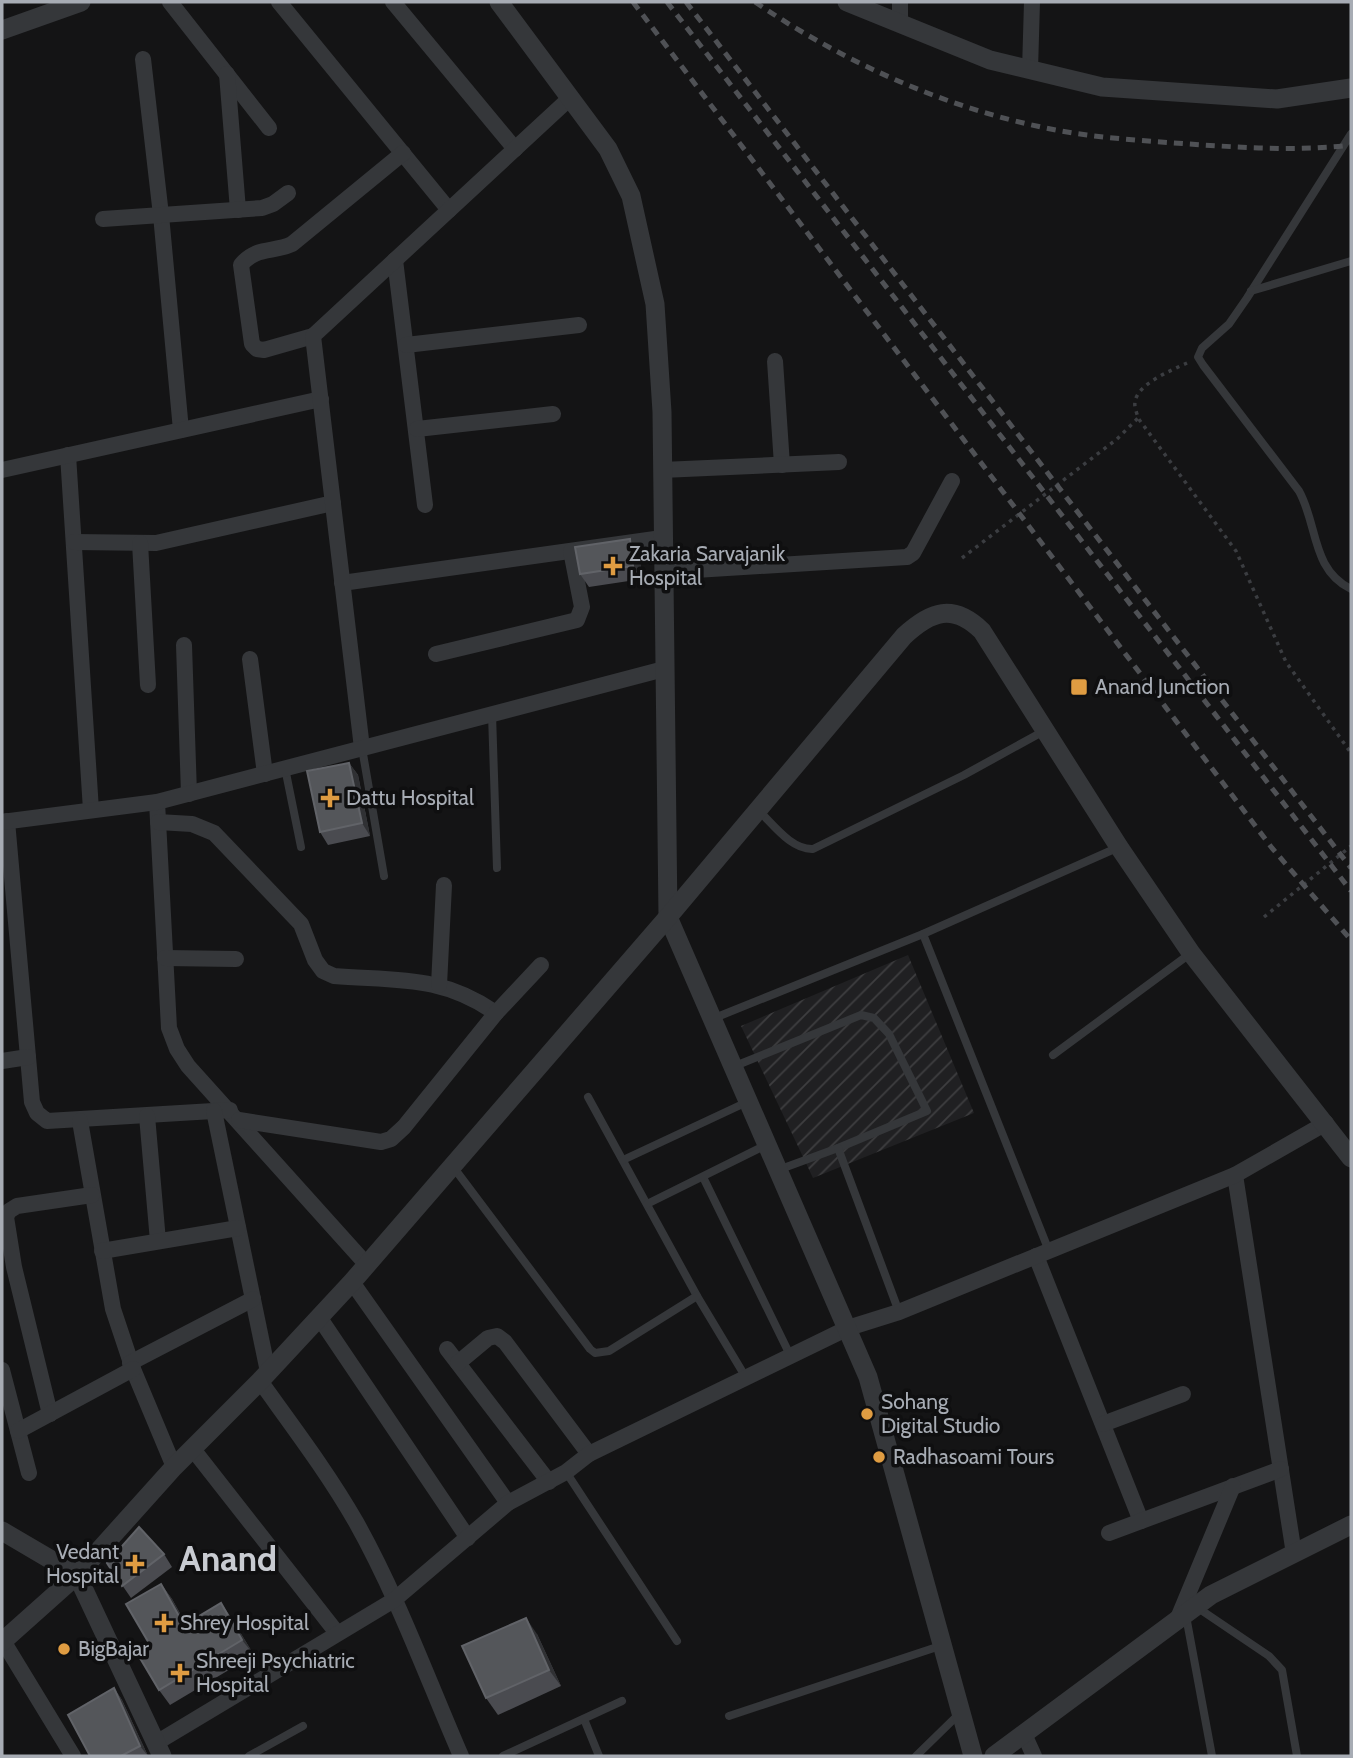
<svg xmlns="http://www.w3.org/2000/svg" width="1353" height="1758" viewBox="0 0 1353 1758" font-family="Cabin,sans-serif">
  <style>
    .industrial { fill: url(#industrial-furrows) }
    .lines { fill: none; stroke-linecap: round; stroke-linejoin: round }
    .path { stroke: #3b3d41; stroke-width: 3.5; stroke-dasharray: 3.5 5; stroke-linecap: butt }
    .service { stroke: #35373a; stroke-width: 8 }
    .minor { stroke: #35373a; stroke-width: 16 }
    .tertiary { stroke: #35373a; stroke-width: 19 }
    .rail { stroke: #4f5155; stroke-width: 5; stroke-dasharray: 9 7; stroke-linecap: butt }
    .wall { fill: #4a4b50 }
    .shaded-wall { fill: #303134 }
    .building { fill: #54565a; stroke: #616368; stroke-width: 2 }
    .poi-dot { fill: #df9c42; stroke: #0f0f10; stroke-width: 2.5 }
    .labels { text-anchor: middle; stroke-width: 7; stroke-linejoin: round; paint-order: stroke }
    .poi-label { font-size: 21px; fill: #a7acb4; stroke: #0f0f10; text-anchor: start }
    .town-label { font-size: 35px; font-weight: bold; fill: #c8cbd1; stroke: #0f0f10 }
  </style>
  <defs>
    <pattern id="industrial-furrows" width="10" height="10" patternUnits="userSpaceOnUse" patternTransform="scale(1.75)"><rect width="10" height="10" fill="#202022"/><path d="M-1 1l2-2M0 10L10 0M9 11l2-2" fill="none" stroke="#3e3e40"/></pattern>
  </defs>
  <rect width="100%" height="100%" fill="#141415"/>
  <polygon class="industrial" points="908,955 974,1113 813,1178 741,1026"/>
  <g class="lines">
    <g class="path">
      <path d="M1187,363C1172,370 1137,384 1135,402C1134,407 1137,413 1138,418L1236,551L1286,662L1351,753"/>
      <polyline points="962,558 1117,439 1138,418"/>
      <polyline points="1264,917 1351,846"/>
    </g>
    <g class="service">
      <path d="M1351,134L1247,298L1229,324L1202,348L1198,357L1203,365L1299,491C1318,525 1311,569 1351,589"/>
      <polyline points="1251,291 1351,261"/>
      <polyline points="492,714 497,868"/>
      <polyline points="362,748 384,876"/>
      <polyline points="285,768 301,847"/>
      <path d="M758,810C773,824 791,850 813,849L964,775L1044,731"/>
      <polyline points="923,934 1049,1251"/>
      <polyline points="712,1019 923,934 1119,847"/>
      <polyline points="1053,1055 1191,953"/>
      <polyline points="735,1066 861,1015 874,1018 889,1034 927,1111 838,1148 778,1170"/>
      <polyline points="588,1097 697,1296 745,1376"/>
      <polyline points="838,1148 899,1312"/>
      <polyline points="623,1160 747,1102"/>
      <polyline points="454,1168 590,1349 595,1353 609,1351 697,1296"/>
      <polyline points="703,1177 790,1355"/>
      <polyline points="647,1204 766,1145"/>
      <polyline points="566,1472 677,1641"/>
      <polyline points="1198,1608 1269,1656 1282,1670 1297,1756"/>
      <polyline points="1186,1616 1212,1756"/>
      <polyline points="729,1716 943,1645"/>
      <polyline points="584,1719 599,1756"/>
      <polyline points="249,1756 303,1726"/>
      <polyline points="503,1756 622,1701"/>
      <polyline points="916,1756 959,1714"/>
    </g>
    <g class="minor">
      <polyline points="170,2 269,128"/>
      <polyline points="279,2 449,210"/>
      <polyline points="393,2 515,149"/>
      <polyline points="900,23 900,2"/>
      <polyline points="143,59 161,215 181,430"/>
      <polyline points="1030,70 1032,2"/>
      <polyline points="227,74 238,210"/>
      <polyline points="103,219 262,208 273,204 288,193"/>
      <polyline points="395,260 425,505"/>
      <path d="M313,336L264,350L257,349L252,344L241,265C256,246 273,253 292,244L403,153"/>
      <polyline points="406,345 579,325"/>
      <polyline points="775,361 782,465"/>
      <polyline points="417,429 553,414"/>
      <polyline points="68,455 91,810"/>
      <polyline points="2,470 321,399"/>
      <polyline points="662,470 839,462"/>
      <polyline points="74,542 156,543 333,503"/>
      <polyline points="140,543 148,685"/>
      <polyline points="663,572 907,557 913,553 952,481"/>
      <polyline points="342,583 662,538"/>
      <polyline points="184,645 189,794"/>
      <polyline points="436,654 577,620 582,607 571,551"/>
      <polyline points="250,659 265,774"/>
      <polyline points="362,748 313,336 570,98"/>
      <polyline points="157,802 169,1028 177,1049 188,1066 367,1265"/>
      <polyline points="7,821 32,1102 37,1113 47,1121 230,1110"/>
      <polyline points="2,822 157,802 664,669"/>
      <path d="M158,822L192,824L214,833L301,924L315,960L323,971L334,976C397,981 441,975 496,1013"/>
      <polyline points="165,958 236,959"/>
      <polyline points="439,985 444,885"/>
      <polyline points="2,1061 28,1057"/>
      <polyline points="214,1111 268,1372"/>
      <polyline points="147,1116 158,1241"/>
      <polyline points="239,1120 381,1142 391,1139 404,1127 496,1013 541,965"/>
      <polyline points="80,1121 113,1309 133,1369 174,1467"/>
      <polyline points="1235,1175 1294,1554"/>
      <polyline points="102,1251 238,1228"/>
      <polyline points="1036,1256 1141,1521"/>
      <polyline points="352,1282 508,1503"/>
      <polyline points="319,1317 468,1538"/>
      <polyline points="447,1349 549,1482"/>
      <polyline points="130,1363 253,1299"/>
      <polyline points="458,1363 488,1338 497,1336 505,1342 589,1454"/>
      <polyline points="2,1370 29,1473"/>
      <path d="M260,1381C293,1427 328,1473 356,1522C397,1595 428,1680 461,1756"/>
      <polyline points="50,1414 14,1267 6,1217 9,1211 17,1206 92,1195"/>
      <polyline points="1103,1424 1183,1394"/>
      <polyline points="18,1431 133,1369"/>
      <polyline points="192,1448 337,1633"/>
      <polyline points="1109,1533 1281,1469"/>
      <polyline points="1178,1618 1233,1486"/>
      <polyline points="3,1641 73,1756"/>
      <polyline points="1024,1734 1034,1756"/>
      <polyline points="156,1743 394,1600 508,1503 566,1472 589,1454 848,1328 899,1312 1235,1175 1326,1123"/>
    </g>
    <g class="tertiary">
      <polyline points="499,2 608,149 631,196 655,304 662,412 668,917 868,1377 973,1756"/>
      <polyline points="847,2 990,60 1102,87 1277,99 1351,88"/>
      <polyline points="2,30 81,2"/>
      <polyline points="2,1531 77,1575 162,1756"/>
      <path d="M2,1642L77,1575L174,1467L260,1381L352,1282L668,917L904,636C931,611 953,603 982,631L1119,847L1191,953L1351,1158"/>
      <polyline points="994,1756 1211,1595 1351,1525"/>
    </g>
    <g class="rail">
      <polyline points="633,2 1272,848 1351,940"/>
      <polyline points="667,2 1351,891"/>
      <polyline points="686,2 1351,868"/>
      <path d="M755,2C852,68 969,119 1087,135C1125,140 1164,142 1203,145C1252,148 1303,151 1351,145"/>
    </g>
  </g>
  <g class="wall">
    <polygon points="639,552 642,579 589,587 580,574"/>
    <polygon points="349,763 358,775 370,836 328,845 320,832"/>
    <polygon points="164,1554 172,1567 131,1598 107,1563"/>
    <polygon points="161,1584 172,1599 186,1624 221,1603 232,1619 254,1655 170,1705 159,1690 150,1645"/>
    <polygon points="537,1634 561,1686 498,1715 486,1698"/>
    <polygon points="114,1688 122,1700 148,1756 90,1756"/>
  </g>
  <g class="shaded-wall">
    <polygon points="630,539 639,552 642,579 633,566"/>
    <polygon points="349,763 358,775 370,836 362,823"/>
    <polygon points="161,1584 172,1599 195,1641 184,1625"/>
    <polygon points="221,1603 232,1619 254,1655 242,1640"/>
    <polygon points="526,1618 537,1634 561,1686 549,1670"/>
    <polygon points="114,1688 122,1700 148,1756 140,1746"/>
  </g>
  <g class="building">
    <polygon points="630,539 633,566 580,574 575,547"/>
    <polygon points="349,763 362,823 320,832 307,771"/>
    <polygon points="139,1527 164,1554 122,1586 107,1563"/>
    <polygon points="161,1584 184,1625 221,1603 242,1640 159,1690 137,1653 150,1645 126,1604"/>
    <polygon points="526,1618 549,1670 486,1698 462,1646"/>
    <polygon points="114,1688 140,1746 121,1756 90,1756 68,1715"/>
  </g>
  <g class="poi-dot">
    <path d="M609.5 555.5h7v7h7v7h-7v7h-7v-7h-7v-7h7z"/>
    <rect x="1070" y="678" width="18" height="18" rx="3.5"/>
    <path d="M326.5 787.5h7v7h7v7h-7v7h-7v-7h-7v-7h7z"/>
    <circle cx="867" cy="1414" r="7"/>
    <circle cx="879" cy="1457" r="7"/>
    <path d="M131.5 1553.5h7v7h7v7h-7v7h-7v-7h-7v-7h7z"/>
    <path d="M160.5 1612.5h7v7h7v7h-7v7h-7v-7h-7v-7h7z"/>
    <circle cx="64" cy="1649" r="7"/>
    <path d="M176.5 1662.5h7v7h7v7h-7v7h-7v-7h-7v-7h7z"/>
  </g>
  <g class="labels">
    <g class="poi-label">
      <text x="629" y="561">Zakaria Sarvajanik<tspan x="629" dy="24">Hospital</tspan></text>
      <text x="1095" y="694">Anand Junction</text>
      <text x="346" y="805">Dattu Hospital</text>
      <text x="881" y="1409">Sohang<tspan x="881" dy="24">Digital Studio</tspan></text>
      <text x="893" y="1464">Radhasoami Tours</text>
      <text x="119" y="1559" text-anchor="end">Vedant<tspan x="119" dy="24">Hospital</tspan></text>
      <text x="180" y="1630">Shrey Hospital</text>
      <text x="78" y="1656">BigBajar</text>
      <text x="196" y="1668">Shreeji Psychiatric<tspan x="196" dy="24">Hospital</tspan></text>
    </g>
    <g class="town-label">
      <text x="228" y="1571">Anand</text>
    </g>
  </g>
  <rect width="1353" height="1758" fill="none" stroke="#a7acb4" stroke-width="7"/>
</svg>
